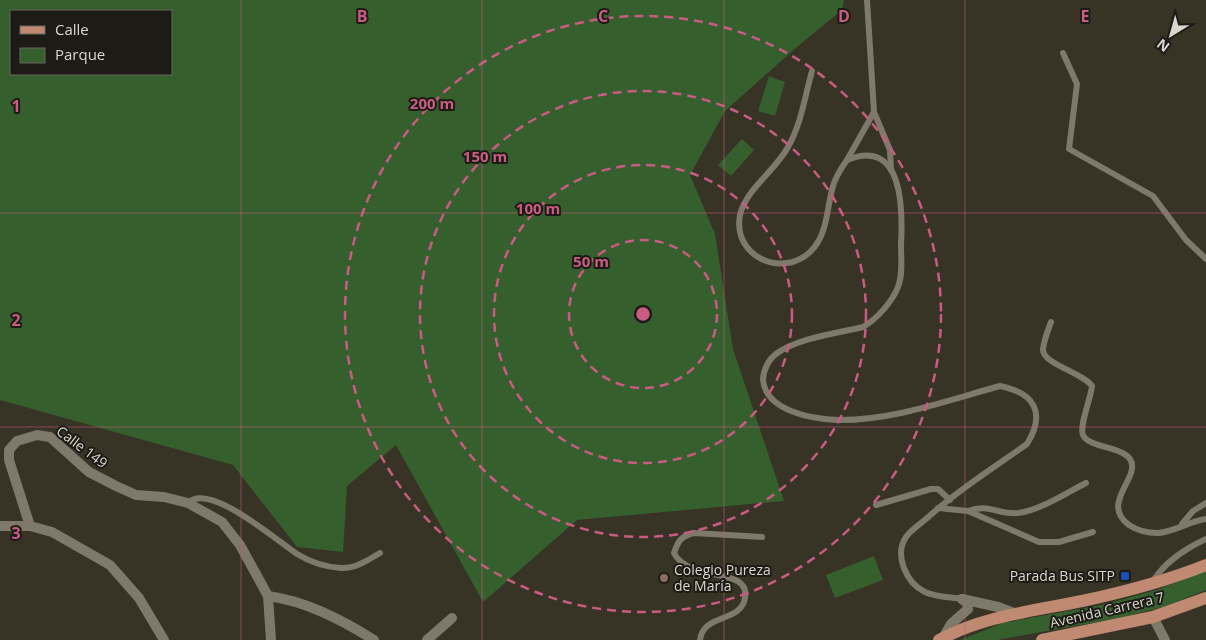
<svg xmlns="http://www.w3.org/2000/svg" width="1206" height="640" viewBox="0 0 1206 640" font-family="'Open Sans',sans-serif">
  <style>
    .green { fill: #365f2e; fill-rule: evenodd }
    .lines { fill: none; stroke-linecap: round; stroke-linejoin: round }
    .lane { stroke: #7e796a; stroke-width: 6 }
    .street { stroke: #7e796a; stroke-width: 10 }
    .primary { stroke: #bf8972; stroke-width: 12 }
    .grid { fill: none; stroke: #ca5b83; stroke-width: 1; stroke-opacity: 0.55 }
    .ring { fill: none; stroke: #ca5b83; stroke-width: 2.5; stroke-dasharray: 9 6 }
    .transit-dot { fill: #1a4fb4; stroke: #1d1b15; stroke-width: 2 }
    .education-dot { fill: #8d6e63; stroke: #1d1b15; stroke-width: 2 }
    .labels { text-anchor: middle; stroke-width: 4; stroke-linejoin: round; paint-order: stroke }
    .street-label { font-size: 14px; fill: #dad7ce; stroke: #1d1b15 }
    .poi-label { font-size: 14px; fill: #dad7ce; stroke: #1d1b15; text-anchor: start }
    .grid-label { font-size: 16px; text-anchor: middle; font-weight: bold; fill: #ca5b83; stroke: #1d1b15; stroke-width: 4; stroke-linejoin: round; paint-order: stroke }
    .centre { fill: #ca5b83; stroke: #1d1b15; stroke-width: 2.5 }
    .ring-label { font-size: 15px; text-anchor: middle; font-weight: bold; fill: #ca5b83; stroke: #1d1b15; stroke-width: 4; stroke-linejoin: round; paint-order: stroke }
  </style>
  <rect width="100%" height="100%" fill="#373325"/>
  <g class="green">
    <path d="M0,0H844L842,10L797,47L725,111L690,175L715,234L733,349L784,501L577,520L483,602L396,445L347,486L343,552L297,547L233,465L0,400ZM11,11H171V74H11Z"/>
    <polygon points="769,76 785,82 775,116 758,111"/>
    <polygon points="742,139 754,150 731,176 718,165"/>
    <polygon points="874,556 883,580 835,598 826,575"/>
    <polygon points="1206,571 1206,590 1163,607 1120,618 997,640 960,640 1003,623 1106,604 1156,590"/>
  </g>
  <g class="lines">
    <g class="lane">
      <polyline points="1063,53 1077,84 1069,149 1153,196 1186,240 1206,259"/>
      <path d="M812,71C805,96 801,125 788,147C776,170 746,189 740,215C732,257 783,279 811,251C829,233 826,206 834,183C837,175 842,167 847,160C903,137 903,208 901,245C901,258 903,274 898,287C892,302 877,319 863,327C838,333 797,338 776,354C769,359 763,370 763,380C766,411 812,419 837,420C892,421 948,400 1000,386C1035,393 1046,413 1027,444C993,468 957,491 926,519C920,524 911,530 906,537C894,555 906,583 925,592C935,597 950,597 962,599"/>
      <polyline points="874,112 890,150 891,170"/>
      <polyline points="847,160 874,112 867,0"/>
      <path d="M1051,322C1048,330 1044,340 1043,349C1042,364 1082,372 1092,386C1091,398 1079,426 1083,435C1089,448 1121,446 1130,459C1142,477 1099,503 1129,525C1138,531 1148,533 1158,533C1174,532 1190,521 1206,519"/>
      <path d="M188,503C209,481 277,541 297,554C310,562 326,567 341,568C355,569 368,560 380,553"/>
      <polyline points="876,505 931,489 938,489 950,500"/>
      <polyline points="938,508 968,511 1039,542 1059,542 1093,532"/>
      <path d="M968,511C989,503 998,515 1018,513C1041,510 1066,493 1086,483"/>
      <polyline points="1182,524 1193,511 1206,503"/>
      <path d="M1153,581C1166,561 1185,549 1206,539"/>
      <path d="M700,640C703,613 741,623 745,598C751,566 689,583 674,553C678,541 681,536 694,533L762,537"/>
    </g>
    <g class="street">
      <polyline points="0,526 30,526 52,532 110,565 139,598 164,640"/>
      <polyline points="30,526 9,460 9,450 17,441 37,435 50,437 89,472 116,486 136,495 164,497 188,503 222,522 240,545 268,596 271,640"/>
      <path d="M268,596C306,601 342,620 374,640"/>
      <polyline points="962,599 998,607 1014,613"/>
      <polyline points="1153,617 1165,640"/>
      <polyline points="943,638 951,624 968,609 967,603 962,599"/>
      <polyline points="427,640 452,618"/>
    </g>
    <g class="primary">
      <path d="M939,640C984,616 1033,611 1082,601C1124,592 1166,581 1206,565"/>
      <polyline points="1042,640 1153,617 1206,598"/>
    </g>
  </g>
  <path class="grid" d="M241,0V640M482,0V640M724,0V640M965,0V640M0,213H1206M0,427H1206"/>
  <g class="ring">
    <circle cx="643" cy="314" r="74"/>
    <circle cx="643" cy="314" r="149"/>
    <circle cx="643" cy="314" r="223"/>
    <circle cx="643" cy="314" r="298"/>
  </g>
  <rect class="transit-dot" x="1120" y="571" width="10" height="10" rx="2.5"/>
  <circle class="education-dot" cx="664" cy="578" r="5"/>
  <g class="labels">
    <g class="street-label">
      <text transform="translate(82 447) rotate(37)" y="5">Calle 149</text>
      <text transform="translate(1107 610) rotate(-13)" y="5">Avenida Carrera 7</text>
    </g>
    <g class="poi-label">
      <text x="674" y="575">Colegio Pureza<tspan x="674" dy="16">de María</tspan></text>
      <text x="1115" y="581" text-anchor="end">Parada Bus SITP</text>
    </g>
  </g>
  <g class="grid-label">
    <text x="362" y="22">B</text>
    <text x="603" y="22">C</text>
    <text x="844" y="22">D</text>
    <text x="1085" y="22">E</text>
    <text x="16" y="112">1</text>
    <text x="16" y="326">2</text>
    <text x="16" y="539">3</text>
  </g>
  <circle cx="643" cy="314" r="8" class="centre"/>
  <g class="ring-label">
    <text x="432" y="109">200 m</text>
    <text x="485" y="162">150 m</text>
    <text x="538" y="214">100 m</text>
    <text x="591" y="267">50 m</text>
  </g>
  <rect x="10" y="10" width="162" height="65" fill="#1d1b15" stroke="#69665f"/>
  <rect x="20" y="26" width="25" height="8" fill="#bf8972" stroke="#69665f"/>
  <text x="55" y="35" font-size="15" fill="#dad7ce">Calle</text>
  <rect x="20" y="48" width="25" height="15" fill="#365f2e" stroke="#69665f"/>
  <text x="55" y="60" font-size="15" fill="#dad7ce">Parque</text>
  <g transform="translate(1171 35) rotate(217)" stroke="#1d1b15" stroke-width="4" paint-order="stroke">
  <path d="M0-4L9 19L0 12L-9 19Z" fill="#dad7ce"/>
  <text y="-8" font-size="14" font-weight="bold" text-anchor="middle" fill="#dad7ce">N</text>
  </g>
</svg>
